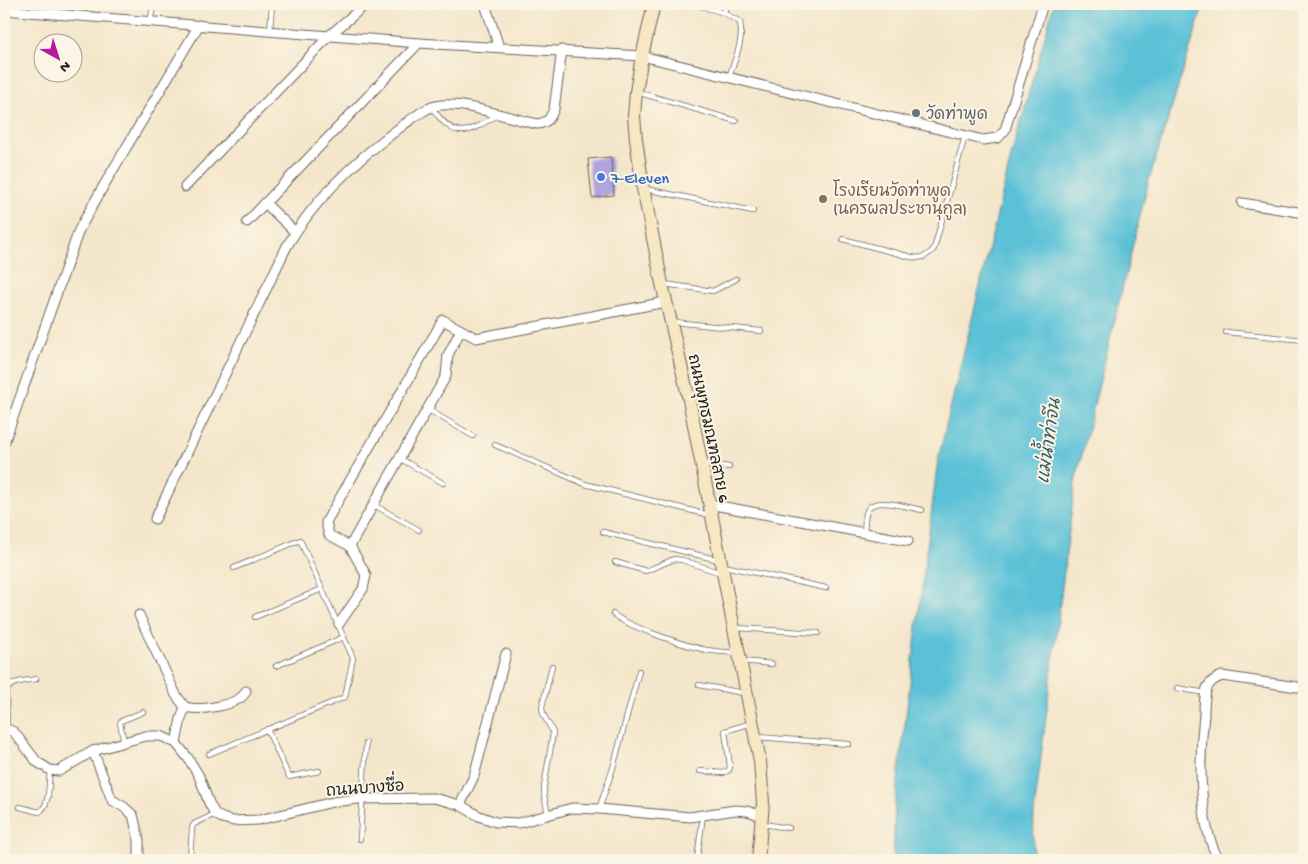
<svg xmlns="http://www.w3.org/2000/svg" width="1308" height="864" viewBox="0 0 1308 864" font-family="'Gochi Hand','Playpen Sans Thai',sans-serif">
  <style>
    .water { fill: #5ac1d7; stroke: #3b6e7a }
    .building { fill: #afa4de }
    .lines { fill: none; stroke-linecap: round; stroke-linejoin: round }
    .service-casing { stroke: #686359; stroke-width: 6 }
    .minor-casing { stroke: #686359; stroke-width: 11 }
    .secondary-casing { stroke: #686359; stroke-width: 14 }
    .service { stroke: #fff; stroke-width: 4.5 }
    .minor { stroke: #fff; stroke-width: 9 }
    .secondary { stroke: #f7e8c3; stroke-width: 12 }
    .worship-dot { fill: #6b7280; stroke: #fcf5e5; stroke-width: 2 }
    .shop-dot { fill: #3f7fe0; stroke: #fcf5e5; stroke-width: 2 }
    .education-dot { fill: #8d6e63; stroke: #fcf5e5; stroke-width: 2 }
    .labels { text-anchor: middle; stroke-width: 4; stroke-linejoin: round; paint-order: stroke }
    .worship-label { font-size: 16px; fill: #5b616d; stroke: #fcf5e5; text-anchor: start }
    .shop-label { font-size: 16px; fill: #366cbe; stroke: #fcf5e5; text-anchor: start }
    .education-label { font-size: 16px; fill: #785e54; stroke: #fcf5e5; text-anchor: start }
    .street-label { font-size: 16px; fill: #1c1c1c; stroke: #fcf5e5 }
    .water-label { font-size: 18px; font-style: italic; fill: #355e67; stroke: #fcf5e5 }
  </style>
  <rect width="100%" height="100%" fill="#fcf5e5"/>
  <filter id="ink" filterUnits="userSpaceOnUse"><feTurbulence type="fractalNoise" baseFrequency=".02" numOctaves="2"/><feDisplacementMap in="SourceGraphic" scale="10" xChannelSelector="R" yChannelSelector="G"/><feConvolveMatrix kernelMatrix="1 2 1 2 8 2 1 2 1" color-interpolation-filters="sRGB"/></filter>
  <filter id="wash" filterUnits="userSpaceOnUse"><feTurbulence type="fractalNoise" baseFrequency=".0096" numOctaves="4" result="noise"/><feDisplacementMap in="SourceGraphic" scale="20" xChannelSelector="R" yChannelSelector="G"/><feGaussianBlur stdDeviation="1.12" result="paint"/><feColorMatrix in="noise" values="0 0 0 0 0 0 0 0 0 0 0 0 0 0 0 0 0 1.4 0 .05"/><feComposite in="paint" operator="in"/></filter>
  <g filter="url(#wash)">
    <rect width="100%" height="100%" fill="#f4e6cb"/>
    <polygon class="water" points="1054,4 1204,4 1148,183 1075,483 1034,813 1033,860 893,860 895,804 938,459 1013,149"/>
    <g id="blocks">
      <polygon class="building" points="611,157 614,195 592,198 588,159"/>
    </g>
  </g>
  <g filter="url(#ink)">
    <use href="#blocks" fill-opacity="0" stroke="#686359" stroke-width="1"/>
    <g class="lines">
      <g class="service-casing">
        <g id="service">
          <path d="M695,4L724,13L740,22C744,41 735,59 729,77"/>
          <polyline points="724,13 726,4"/>
          <polyline points="150,21 154,4"/>
          <polyline points="270,31 272,4"/>
          <polyline points="637,92 736,121"/>
          <path d="M432,108C456,141 466,134 497,115"/>
          <polyline points="645,189 753,211"/>
          <path d="M843,239L911,257C922,259 926,257 934,249L965,136"/>
          <polyline points="664,284 713,291 736,279"/>
          <polyline points="674,322 761,331"/>
          <polyline points="1226,332 1304,340"/>
          <polyline points="427,409 473,436"/>
          <polyline points="495,445 585,484 709,515"/>
          <polyline points="399,458 443,483"/>
          <polyline points="703,463 729,467"/>
          <polyline points="374,505 419,530"/>
          <polyline points="603,532 719,560"/>
          <path d="M864,532C865,525 864,515 868,509C876,496 910,508 922,510"/>
          <polyline points="615,562 646,571 674,559 682,560 721,573"/>
          <polyline points="724,566 826,588"/>
          <path d="M613,614C626,626 689,647 707,650C717,652 728,652 738,653"/>
          <polyline points="255,617 322,589"/>
          <polyline points="736,628 818,633"/>
          <polyline points="742,661 772,664"/>
          <polyline points="276,666 344,637"/>
          <polyline points="699,685 744,693"/>
          <polyline points="1177,688 1206,693"/>
          <path d="M7,728L6,692C9,681 26,681 36,679"/>
          <polyline points="267,729 289,777 319,771"/>
          <polyline points="757,737 849,744"/>
          <polyline points="124,742 120,723 121,721 143,712"/>
          <polyline points="209,754 345,697 353,658 300,540 234,568"/>
          <polyline points="700,771 723,773 729,770 730,766 725,731 752,723"/>
          <path d="M20,807L39,812C51,805 48,783 50,770"/>
          <polyline points="599,809 613,768 639,671"/>
          <path d="M548,814L544,795V787L553,733C550,723 542,718 542,707L552,666"/>
          <polyline points="763,824 789,828"/>
          <polyline points="360,839 366,743"/>
          <polyline points="190,859 192,828 194,824 215,814"/>
          <polyline points="697,860 703,815"/>
        </g>
      </g>
      <g class="minor-casing">
        <g id="minor">
          <polyline points="485,4 499,47"/>
          <polyline points="4,10 419,43 642,56 983,140 998,138 1005,130 1043,4"/>
          <polyline points="185,187 330,35 366,4"/>
          <polyline points="265,203 295,232"/>
          <polyline points="1242,203 1304,213"/>
          <polyline points="247,222 419,43"/>
          <polyline points="4,443 79,230 104,185 199,25"/>
          <polyline points="709,504 908,541"/>
          <path d="M155,519L287,246C315,198 357,159 402,126C413,118 427,106 441,105C467,102 511,119 538,124C548,122 550,119 554,109L562,50"/>
          <polyline points="350,546 446,376 448,355 461,330"/>
          <path d="M139,615L176,695L185,707C199,711 240,706 246,691"/>
          <polyline points="339,624 363,589 366,575 350,546 329,535 326,522 443,320 476,338 666,302"/>
          <polyline points="4,728 14,732 37,762 50,770 59,771 93,751 145,736 161,736 176,743 188,758 199,776 209,803 215,814 222,818 233,821 259,820 333,802 358,799 434,798 460,805 479,816 496,822 519,823 572,808 599,809 690,817 735,810 747,811 763,816"/>
          <polyline points="176,743 181,719 185,707"/>
          <polyline points="93,751 112,800 124,807 133,815 139,840 139,860"/>
          <polyline points="460,805 474,776 506,654"/>
          <path d="M1219,860C1198,824 1199,756 1204,715C1204,707 1204,696 1207,688C1210,682 1216,678 1222,676L1304,688"/>
        </g>
      </g>
      <g class="secondary-casing">
        <polyline id="secondary" points="654,4 642,56 636,92 634,116 636,139 643,188 662,284 689,400 760,761 763,803 758,860"/>
      </g>
      <use href="#service" class="service"/>
      <use href="#minor" class="minor"/>
      <use href="#secondary" class="secondary"/>
    </g>
  </g>
  <circle class="worship-dot" cx="916" cy="113" r="5"/>
  <circle class="shop-dot" cx="601" cy="177" r="5"/>
  <circle class="education-dot" cx="823" cy="199" r="5"/>
  <g class="labels">
    <g class="worship-label">
      <text x="926" y="119">วัดท่าพูด</text>
    </g>
    <g class="shop-label">
      <text x="611" y="183">7-Eleven</text>
    </g>
    <g class="education-label">
      <text x="833" y="196">โรงเรียนวัดท่าพูด<tspan x="833" dy="18">(นครผลประชานุกูล)</tspan></text>
    </g>
    <g class="street-label">
      <text transform="translate(710 428) rotate(78)" y="6">ถนนพุทธมณฑลสาย 6</text>
      <text transform="translate(365 787) rotate(-4)" y="6">ถนนบางซื่อ</text>
    </g>
    <g class="water-label">
      <text transform="translate(1048 441) rotate(-82)" y="6">แม่น้ำท่าจีน</text>
    </g>
  </g>
  <rect width="1308" height="864" fill="none" stroke="#fcf5e5" stroke-width="20"/>
  <g transform="translate(58 58) rotate(141)"><circle r="24" fill="#fcf5e5" stroke="#a29e95"/>
  <path d="M0-4L9 19L0 12L-9 19Z" fill="#b5179e"/>
  <text y="-8" font-size="14" font-weight="bold" text-anchor="middle" fill="#1c1c1c">N</text>
  </g>
</svg>
